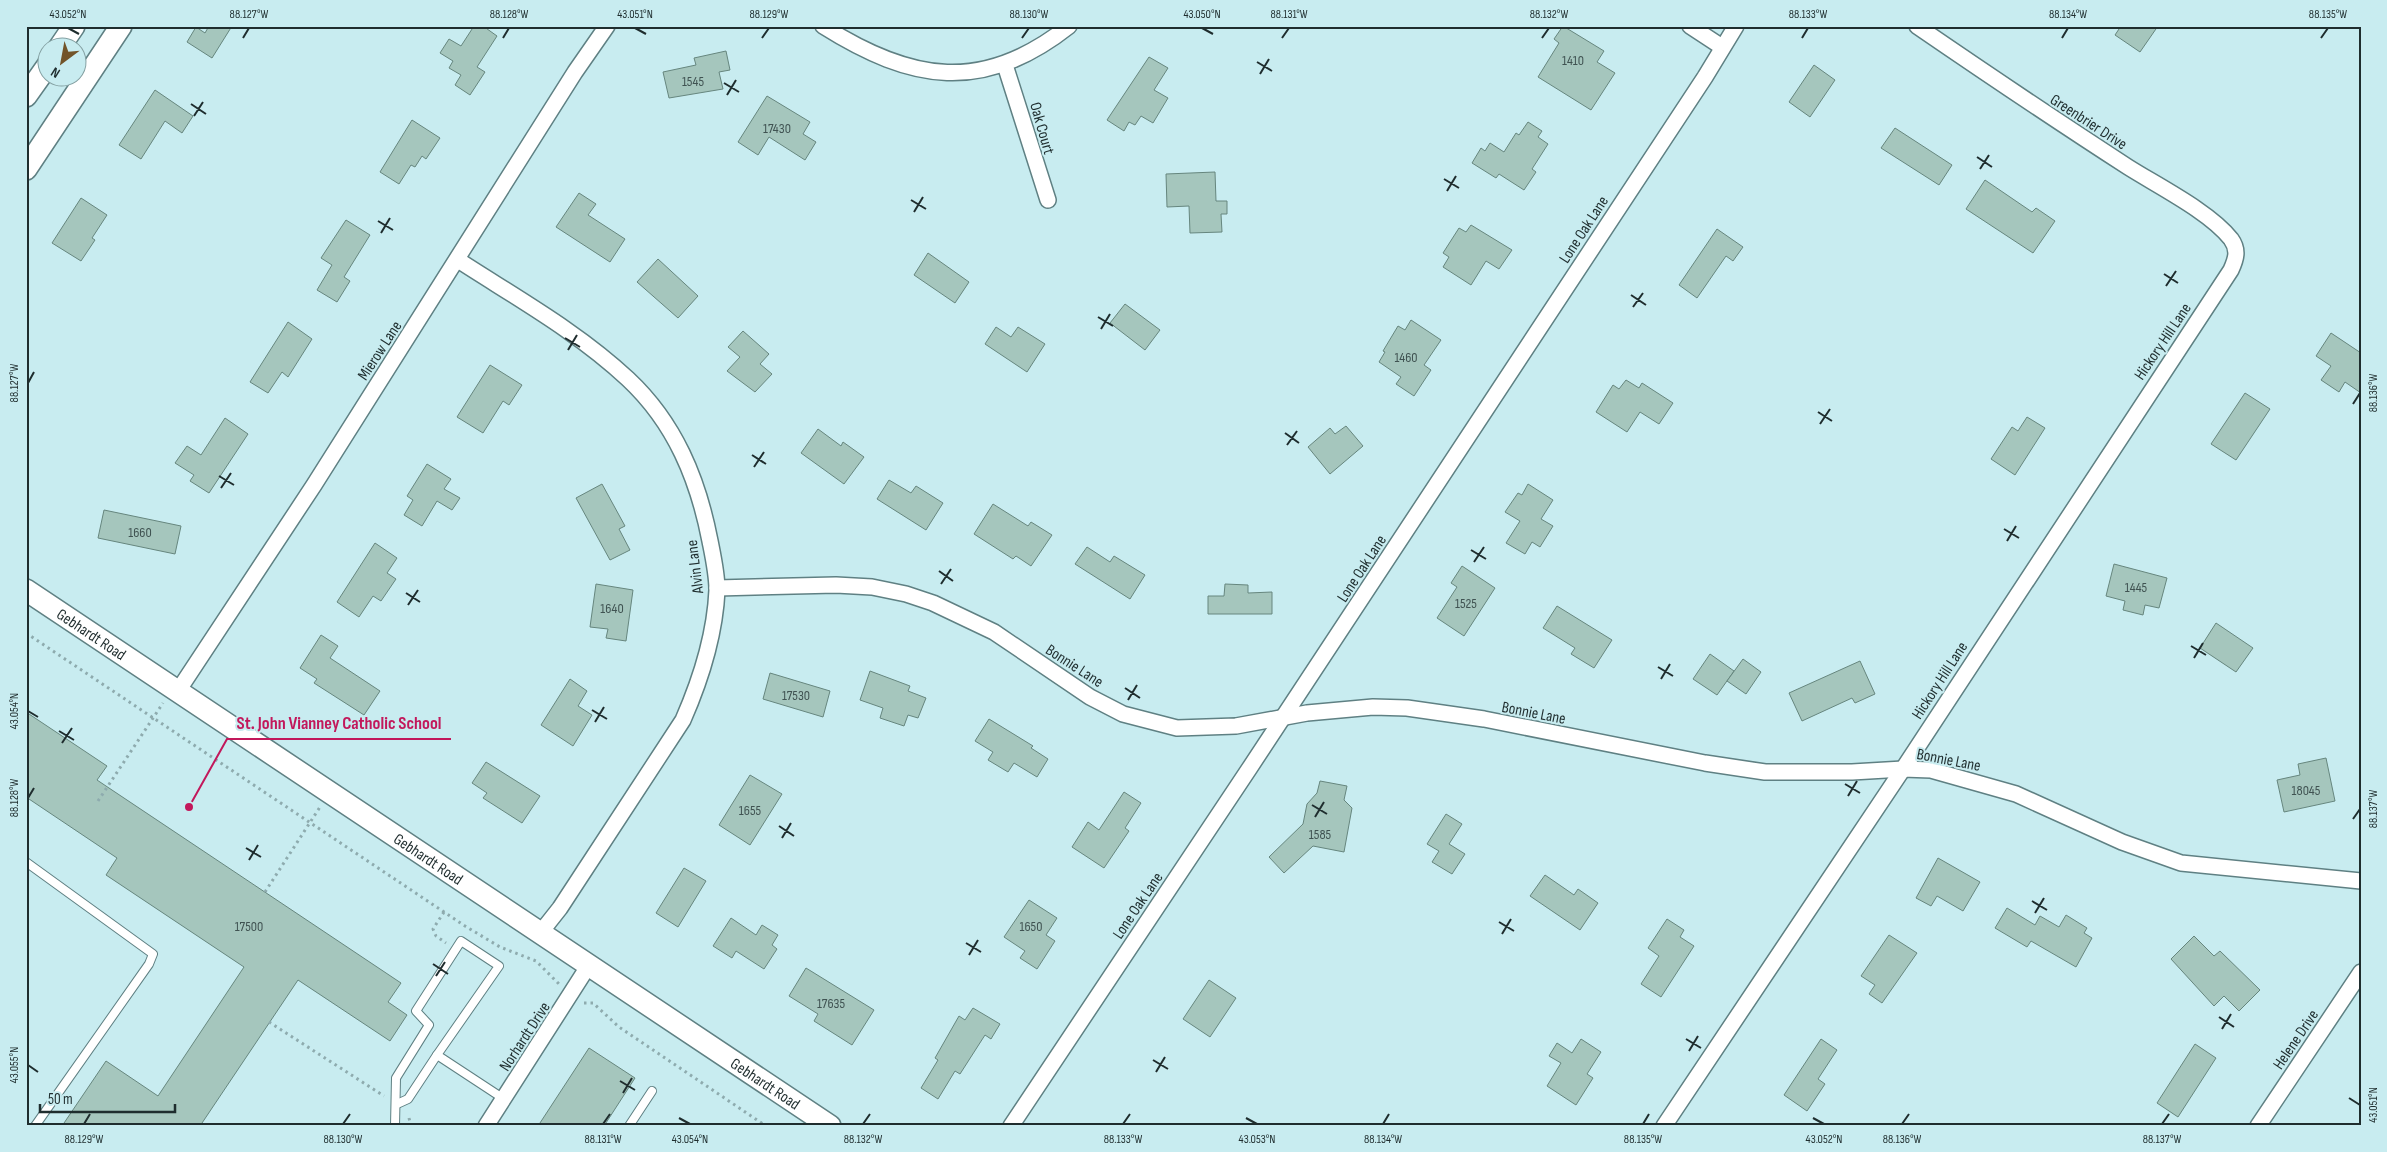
<svg xmlns="http://www.w3.org/2000/svg" width="2387" height="1152" viewBox="0 0 2387 1152" font-family="'Sofia Sans Condensed',sans-serif">
  <style>
    .building { fill: #a5c6bd; stroke: #66867e }
    .lines { fill: none; stroke-linecap: round; stroke-linejoin: round }
    .lane-casing { stroke: #5f8083; stroke-width: 10 }
    .street-casing { stroke: #5f8083; stroke-width: 18 }
    .secondary-casing { stroke: #5f8083; stroke-width: 24 }
    .path { stroke: #8eabae; stroke-width: 3; stroke-dasharray: 2.5 4; stroke-linecap: butt }
    .lane { stroke: #fff; stroke-width: 8 }
    .street { stroke: #fff; stroke-width: 15 }
    .secondary { stroke: #fff; stroke-width: 21 }
    .ticks { fill: none; stroke: #1f2d2e; stroke-width: 2 }
    .labels { text-anchor: middle; stroke-width: 4; stroke-linejoin: round; paint-order: stroke }
    .number-label { font-size: 14px; fill: #405352 }
    .street-label { font-size: 16px; fill: #1f2d2e; stroke: #c8ecf0 }
    .leader { fill: none; stroke: #c2185b; stroke-width: 2 }
    .callout-dot { fill: #c2185b; stroke: #c8ecf0; stroke-width: 2 }
    .callout-label { font-size: 18px; text-anchor: middle; font-weight: bold; fill: #c2185b; stroke: #c8ecf0; stroke-width: 4; stroke-linejoin: round; paint-order: stroke }
    .neatline { fill: none; stroke: #1f2d2e; stroke-width: 2 }
    .ticks-label { font-size: 12px; text-anchor: middle; fill: #1f2d2e }
  </style>
  <rect width="100%" height="100%" fill="#c8ecf0"/>
  <g class="building">
    <polygon points="209,26 232,26 212,58 187,42 196,27 205,33"/>
    <polygon points="474,26 483,26 497,36 477,67 485,72 470,95 455,85 461,75 449,68 453,61 440,53 449,39 461,46"/>
    <polygon points="1563,26 1604,51 1597,62 1615,73 1591,110 1538,77 1559,43 1554,39"/>
    <polygon points="2121,26 2158,26 2140,52 2115,35"/>
    <polygon points="726,51 730,70 719,72 723,89 669,98 663,72 696,65 694,58"/>
    <polygon points="1149,57 1168,68 1154,90 1168,98 1153,123 1141,116 1135,125 1129,122 1124,131 1107,120"/>
    <polygon points="1814,65 1835,80 1810,117 1789,102"/>
    <polygon points="155,90 193,116 182,133 165,121 141,159 119,145"/>
    <polygon points="767,96 810,122 803,134 816,142 805,160 769,137 758,155 738,142"/>
    <polygon points="412,120 440,138 426,159 422,156 415,167 411,165 399,184 380,172"/>
    <polygon points="1528,122 1542,131 1538,137 1548,144 1532,169 1536,172 1524,190 1499,174 1496,178 1472,163 1481,148 1485,151 1490,143 1504,152 1516,133 1519,135"/>
    <polygon points="1895,128 1952,165 1939,185 1881,148"/>
    <polygon points="1215,172 1216,201 1227,201 1227,214 1221,214 1222,232 1190,233 1189,206 1167,207 1166,174"/>
    <polygon points="1985,180 2032,212 2036,208 2055,221 2033,253 1966,209"/>
    <polygon points="579,193 596,204 588,215 625,239 610,262 556,227"/>
    <polygon points="81,198 107,215 92,238 95,240 81,261 52,243"/>
    <polygon points="346,220 370,235 344,277 350,281 337,302 317,290 332,265 321,258"/>
    <polygon points="1471,225 1512,250 1499,269 1486,261 1471,285 1443,267 1449,257 1443,253 1459,228 1466,232"/>
    <polygon points="1717,229 1743,247 1733,261 1726,256 1697,298 1679,285"/>
    <polygon points="928,253 969,282 955,303 914,275"/>
    <polygon points="658,259 698,296 678,318 637,282"/>
    <polygon points="1125,304 1160,330 1145,350 1110,323"/>
    <polygon points="1411,320 1441,340 1424,365 1431,370 1414,396 1396,384 1401,377 1379,362 1385,352 1383,351 1398,326 1405,330"/>
    <polygon points="288,322 312,339 288,377 282,372 268,393 250,382"/>
    <polygon points="996,327 1011,337 1018,327 1045,344 1027,372 985,344"/>
    <polygon points="743,331 769,354 760,364 772,374 755,392 727,371 740,357 728,347"/>
    <polygon points="2331,333 2361,353 2361,393 2345,382 2339,392 2321,380 2331,366 2316,356"/>
    <polygon points="490,365 522,385 509,405 503,401 483,433 457,417"/>
    <polygon points="1626,380 1639,388 1642,383 1673,403 1659,424 1640,412 1627,432 1596,412 1613,385 1619,389"/>
    <polygon points="2245,393 2270,409 2236,460 2211,444"/>
    <polygon points="2027,417 2045,428 2015,475 1991,459 2012,427 2018,431"/>
    <polygon points="225,418 248,434 209,493 190,481 194,475 175,463 187,446 201,455"/>
    <polygon points="1346,426 1363,446 1330,474 1308,447 1330,428 1335,434"/>
    <polygon points="818,429 841,446 843,442 864,457 844,484 801,453"/>
    <polygon points="427,464 451,479 444,489 460,498 452,510 437,501 422,526 404,515 413,500 407,496"/>
    <polygon points="889,480 911,493 916,486 943,503 926,530 877,499"/>
    <polygon points="602,484 625,526 619,529 630,550 610,560 576,498"/>
    <polygon points="1528,484 1553,500 1541,519 1553,526 1540,547 1532,542 1525,554 1506,543 1520,521 1505,512 1518,493 1522,495"/>
    <polygon points="993,504 1028,526 1031,522 1052,535 1031,566 1016,556 1013,559 974,534"/>
    <polygon points="104,510 181,526 175,554 98,538"/>
    <polygon points="375,543 397,558 387,573 396,579 381,601 373,596 359,617 337,602"/>
    <polygon points="1087,547 1110,562 1114,556 1145,575 1130,599 1075,564"/>
    <polygon points="2114,564 2167,578 2159,608 2145,605 2143,615 2123,610 2125,601 2106,596"/>
    <polygon points="1462,566 1495,588 1464,636 1437,618 1457,587 1451,583"/>
    <polygon points="596,584 633,590 626,641 606,638 608,629 590,627"/>
    <polygon points="1225,584 1248,585 1248,593 1272,592 1272,614 1208,614 1208,596 1224,596"/>
    <polygon points="1557,606 1612,640 1594,668 1571,654 1575,648 1543,628"/>
    <polygon points="2216,623 2253,648 2236,672 2200,648"/>
    <polygon points="321,635 338,646 330,658 380,691 364,715 314,683 317,679 300,668"/>
    <polygon points="1710,654 1734,671 1717,695 1693,679"/>
    <polygon points="1743,659 1761,672 1746,694 1727,681"/>
    <polygon points="1860,661 1875,694 1855,703 1852,698 1802,721 1789,693"/>
    <polygon points="870,671 910,686 908,691 926,698 918,718 908,715 904,726 880,718 883,708 860,700"/>
    <polygon points="770,673 830,691 823,717 763,699"/>
    <polygon points="570,679 587,691 578,706 592,715 573,746 541,725"/>
    <polygon points="26,712 107,766 97,780 401,983 388,1002 407,1015 390,1041 298,980 200,1126 62,1126 106,1061 158,1096 244,967 106,875 117,858 26,797"/>
    <polygon points="989,719 1033,746 1031,748 1048,759 1037,777 1014,763 1008,772 988,760 993,752 975,741"/>
    <polygon points="2326,758 2335,801 2284,812 2277,780 2300,775 2298,764"/>
    <polygon points="486,762 540,796 522,823 483,798 487,793 472,783"/>
    <polygon points="750,775 782,794 750,845 719,825"/>
    <polygon points="1320,781 1347,786 1344,800 1352,808 1344,852 1313,846 1284,873 1269,857 1303,824 1307,804 1317,793"/>
    <polygon points="1124,792 1141,803 1125,828 1129,831 1104,868 1072,847 1088,822 1099,830"/>
    <polygon points="1446,814 1462,824 1449,844 1465,854 1452,874 1432,862 1439,851 1427,844"/>
    <polygon points="1938,858 1980,882 1963,911 1937,896 1931,906 1916,898"/>
    <polygon points="684,868 706,881 678,927 656,913"/>
    <polygon points="1545,875 1574,895 1578,889 1598,903 1580,930 1530,896"/>
    <polygon points="1029,900 1057,918 1046,935 1055,941 1037,969 1020,958 1025,951 1004,937"/>
    <polygon points="2007,908 2035,925 2040,916 2059,927 2066,915 2087,928 2084,933 2092,938 2076,967 2031,941 2027,947 1995,928"/>
    <polygon points="731,918 756,935 762,925 778,935 772,945 777,949 764,969 736,951 732,958 713,946"/>
    <polygon points="1667,919 1684,930 1680,937 1694,946 1661,997 1641,984 1659,956 1648,948"/>
    <polygon points="1889,935 1917,953 1882,1003 1869,994 1875,985 1861,976"/>
    <polygon points="2194,936 2214,956 2220,951 2260,990 2239,1011 2224,996 2214,1006 2171,959"/>
    <polygon points="806,968 874,1010 852,1045 814,1021 818,1014 789,996"/>
    <polygon points="1209,980 1236,998 1210,1037 1183,1019"/>
    <polygon points="973,1008 1000,1024 991,1039 985,1035 960,1074 955,1071 938,1099 921,1088 938,1060 935,1058 959,1016 965,1020"/>
    <polygon points="1581,1039 1601,1052 1587,1074 1593,1078 1576,1105 1547,1086 1561,1063 1549,1056 1557,1043 1572,1053"/>
    <polygon points="1821,1039 1837,1050 1818,1079 1825,1084 1807,1111 1784,1095"/>
    <polygon points="2195,1044 2216,1058 2178,1117 2157,1103"/>
    <polygon points="589,1048 635,1078 604,1126 538,1126"/>
  </g>
  <g class="lines">
    <g class="lane-casing">
      <g id="lane">
        <polyline points="26,862 153,954 149,964 35,1126"/>
        <polyline points="397,1104 408,1099 437,1055"/>
        <polyline points="395,1126 396,1078 429,1025 416,1011 461,941 499,966 437,1055 504,1099"/>
        <polyline points="629,1126 652,1091"/>
      </g>
    </g>
    <g class="street-casing">
      <g id="street">
        <path d="M823,26C912,82 983,94 1069,26"/>
        <polyline points="1690,26 1722,47"/>
        <polyline points="1005,65 1048,200"/>
        <path d="M458,260C515,297 578,332 628,379C675,423 698,479 710,541C713,556 717,574 717,590C715,635 701,679 683,720L560,908L541,932"/>
        <polyline points="717,588 836,585 872,587 906,594 933,603 994,632 1090,697 1123,714 1177,728 1236,726 1307,713 1373,707 1407,708 1484,719 1705,763 1765,772 1852,772 1903,769 1931,770 2016,794 2122,842 2181,863 2361,881"/>
        <polyline points="178,691 314,485 575,72 607,26"/>
        <polyline points="486,1126 589,965"/>
        <polyline points="1011,1126 1249,769 1705,77 1736,26"/>
        <path d="M1664,1126L1903,769L2231,270C2236,259 2239,250 2231,239C2210,212 2158,186 2128,167C2057,121 1987,74 1917,26"/>
        <polyline points="2258,1126 2361,972"/>
      </g>
    </g>
    <g class="secondary-casing">
      <g id="secondary">
        <polyline points="59,48 74,26"/>
        <polyline points="26,96 48,65"/>
        <polyline points="26,169 121,26"/>
        <path id="s1" d="M26,590L830,1126"/>
      </g>
    </g>
    <g class="path">
      <polyline points="26,633 465,926 500,947 536,961 559,984"/>
      <polyline points="98,801 163,703"/>
      <polyline points="265,892 320,807"/>
      <polyline points="444,912 433,929 436,936 446,943"/>
      <polyline points="584,1003 593,1003 619,1027 766,1126"/>
      <polyline points="269,1022 384,1096"/>
      <polyline points="409,1118 411,1126"/>
    </g>
    <use href="#lane" class="lane"/>
    <use href="#street" class="street"/>
    <use href="#secondary" class="secondary"/>
  </g>
  <path class="ticks" d="M68,28L79,34M635,28L646,34M1202,28L1213,34M243,38L249,28M503,38L509,28M762,38L769,28M1022,38L1029,28M1282,38L1289,28M1542,38L1549,28M1802,38L1808,28M2062,38L2068,28M2321,38L2328,28M1257,62L1272,71M1260,74L1269,59M724,83L739,92M727,95L736,80M191,104L206,114M194,116L203,102M1977,157L1992,167M1980,169L1989,155M1444,179L1459,188M1447,191L1456,176M911,200L926,209M914,212L923,197M378,221L393,230M381,233L390,218M2164,274L2178,283M2166,286L2176,271M1631,295L1646,305M1633,307L1643,293M1098,317L1113,326M1101,329L1110,314M565,338L580,347M568,350L577,335M28,383L34,372M2353,404L2360,393M1818,412L1832,421M1820,424L1830,409M1285,433L1299,443M1287,445L1297,431M752,455L766,464M754,467L764,452M219,476L234,485M221,488L231,473M2004,529L2019,538M2007,541L2016,526M1471,550L1486,559M1474,562L1484,547M939,571L953,581M941,584L951,569M406,593L420,602M408,605L418,590M2191,646L2206,655M2194,658L2203,643M1658,667L1673,676M1661,679L1670,664M1125,688L1140,698M1128,700L1137,685M592,710L607,719M28,711L38,717M595,722L604,707M59,731L74,740M62,743L72,728M1845,784L1860,793M1848,796L1857,781M28,798L34,788M1312,805L1327,814M1315,817L1324,802M2353,819L2360,809M779,826L794,836M782,838L791,823M246,848L261,857M249,860L258,845M2032,901L2047,910M2035,913L2044,898M1499,922L1514,931M1502,934L1511,919M966,943L981,952M969,955L978,940M433,964L448,974M436,976L445,962M2219,1017L2234,1027M2222,1029L2231,1014M1686,1039L1701,1048M1689,1051L1698,1036M1153,1060L1168,1069M28,1065L38,1072M1156,1072L1165,1057M620,1081L635,1090M623,1093L632,1078M2349,1098L2360,1105M679,1118L690,1124M1246,1118L1257,1124M1813,1118L1824,1124M84,1124L90,1114M343,1124L350,1114M603,1124L610,1114M863,1124L870,1114M1123,1124L1130,1114M1383,1124L1389,1114M1643,1124L1649,1114M1902,1124L1909,1114M2162,1124L2169,1114"/>
  <g class="labels">
    <g class="number-label">
      <text x="1573" y="65">1410</text>
      <text x="693" y="86">1545</text>
      <text x="777" y="133">17430</text>
      <text x="1406" y="362">1460</text>
      <text x="140" y="537">1660</text>
      <text x="2136" y="592">1445</text>
      <text x="1466" y="608">1525</text>
      <text x="612" y="613">1640</text>
      <text x="796" y="700">17530</text>
      <text x="2306" y="795">18045</text>
      <text x="750" y="815">1655</text>
      <text x="1320" y="839">1585</text>
      <text x="249" y="931">17500</text>
      <text x="1031" y="931">1650</text>
      <text x="831" y="1008">17635</text>
    </g>
    <g class="street-label">
      <text transform="translate(2089 121) rotate(33)" y="6">Greenbrier Drive</text>
      <text transform="translate(1043 128) rotate(74)" y="6">Oak Court</text>
      <text transform="translate(1583 229) rotate(-57)" y="6">Lone Oak Lane</text>
      <text transform="translate(2162 341) rotate(-56)" y="6">Hickory Hill Lane</text>
      <text transform="translate(379 350) rotate(-57)" y="6">Mierow Lane</text>
      <text transform="translate(694 567) rotate(-97)" y="6">Alvin Lane</text>
      <text transform="translate(1361 568) rotate(-57)" y="6">Lone Oak Lane</text>
      <text dy="6" stroke="none"><textPath href="#s1" startOffset="79">Gebhardt Road</textPath></text>
      <text transform="translate(1075 665) rotate(33)" y="6">Bonnie Lane</text>
      <text transform="translate(1939 680) rotate(-57)" y="6">Hickory Hill Lane</text>
      <text transform="translate(1534 712) rotate(11)" y="6">Bonnie Lane</text>
      <text transform="translate(1949 759) rotate(11)" y="6">Bonnie Lane</text>
      <text dy="6" stroke="none"><textPath href="#s1" startOffset="484">Gebhardt Road</textPath></text>
      <text transform="translate(1137 905) rotate(-56)" y="6">Lone Oak Lane</text>
      <text transform="translate(524 1036) rotate(-57)" y="6">Norhardt Drive</text>
      <text transform="translate(2295 1039) rotate(-56)" y="6">Helene Drive</text>
      <text dy="6" stroke="none"><textPath href="#s1" startOffset="889">Gebhardt Road</textPath></text>
    </g>
  </g>
  <path class="leader" d="M189 807L227 739H451"/>
  <circle class="callout-dot" cx="189" cy="807" r="5"/>
  <g class="callout-label">
    <text x="339" y="729">St. John Vianney Catholic School</text>
  </g>
  <rect width="2387" height="1152" fill="none" stroke="#c8ecf0" stroke-width="55"/>
  <g transform="translate(62 62) rotate(212)"><circle r="24" fill="#c8ecf0" stroke="#84a0a2"/>
  <path d="M0-4L9 19L0 12L-9 19Z" fill="#725429"/>
  <text y="-8" font-size="14" font-weight="bold" text-anchor="middle" fill="#1f2d2e">N</text>
  </g>
  <path d="M40 1104v8h135v-8" fill="none" stroke="#1f2d2e" stroke-width="2.5"/>
  <text x="48" y="1104" font-size="15" fill="#1f2d2e" stroke="#c8ecf0" stroke-width="4" paint-order="stroke">50 m</text>
  <rect x="28" y="28" width="2332" height="1096" class="neatline"/>
  <g class="ticks-label">
    <text x="68" y="18">43.052°N</text>
    <text x="249" y="18">88.127°W</text>
    <text x="509" y="18">88.128°W</text>
    <text x="635" y="18">43.051°N</text>
    <text x="769" y="18">88.129°W</text>
    <text x="1029" y="18">88.130°W</text>
    <text x="1202" y="18">43.050°N</text>
    <text x="1289" y="18">88.131°W</text>
    <text x="1549" y="18">88.132°W</text>
    <text x="1808" y="18">88.133°W</text>
    <text x="2068" y="18">88.134°W</text>
    <text x="2328" y="18">88.135°W</text>
    <text transform="translate(14 383) rotate(-90)" y="4">88.127°W</text>
    <text transform="translate(2373 393) rotate(-90)" y="4">88.136°W</text>
    <text transform="translate(14 711) rotate(-90)" y="4">43.054°N</text>
    <text transform="translate(14 798) rotate(-90)" y="4">88.128°W</text>
    <text transform="translate(2373 809) rotate(-90)" y="4">88.137°W</text>
    <text transform="translate(14 1065) rotate(-90)" y="4">43.055°N</text>
    <text transform="translate(2373 1105) rotate(-90)" y="4">43.051°N</text>
    <text x="84" y="1143">88.129°W</text>
    <text x="343" y="1143">88.130°W</text>
    <text x="603" y="1143">88.131°W</text>
    <text x="690" y="1143">43.054°N</text>
    <text x="863" y="1143">88.132°W</text>
    <text x="1123" y="1143">88.133°W</text>
    <text x="1257" y="1143">43.053°N</text>
    <text x="1383" y="1143">88.134°W</text>
    <text x="1643" y="1143">88.135°W</text>
    <text x="1824" y="1143">43.052°N</text>
    <text x="1902" y="1143">88.136°W</text>
    <text x="2162" y="1143">88.137°W</text>
  </g>
</svg>
